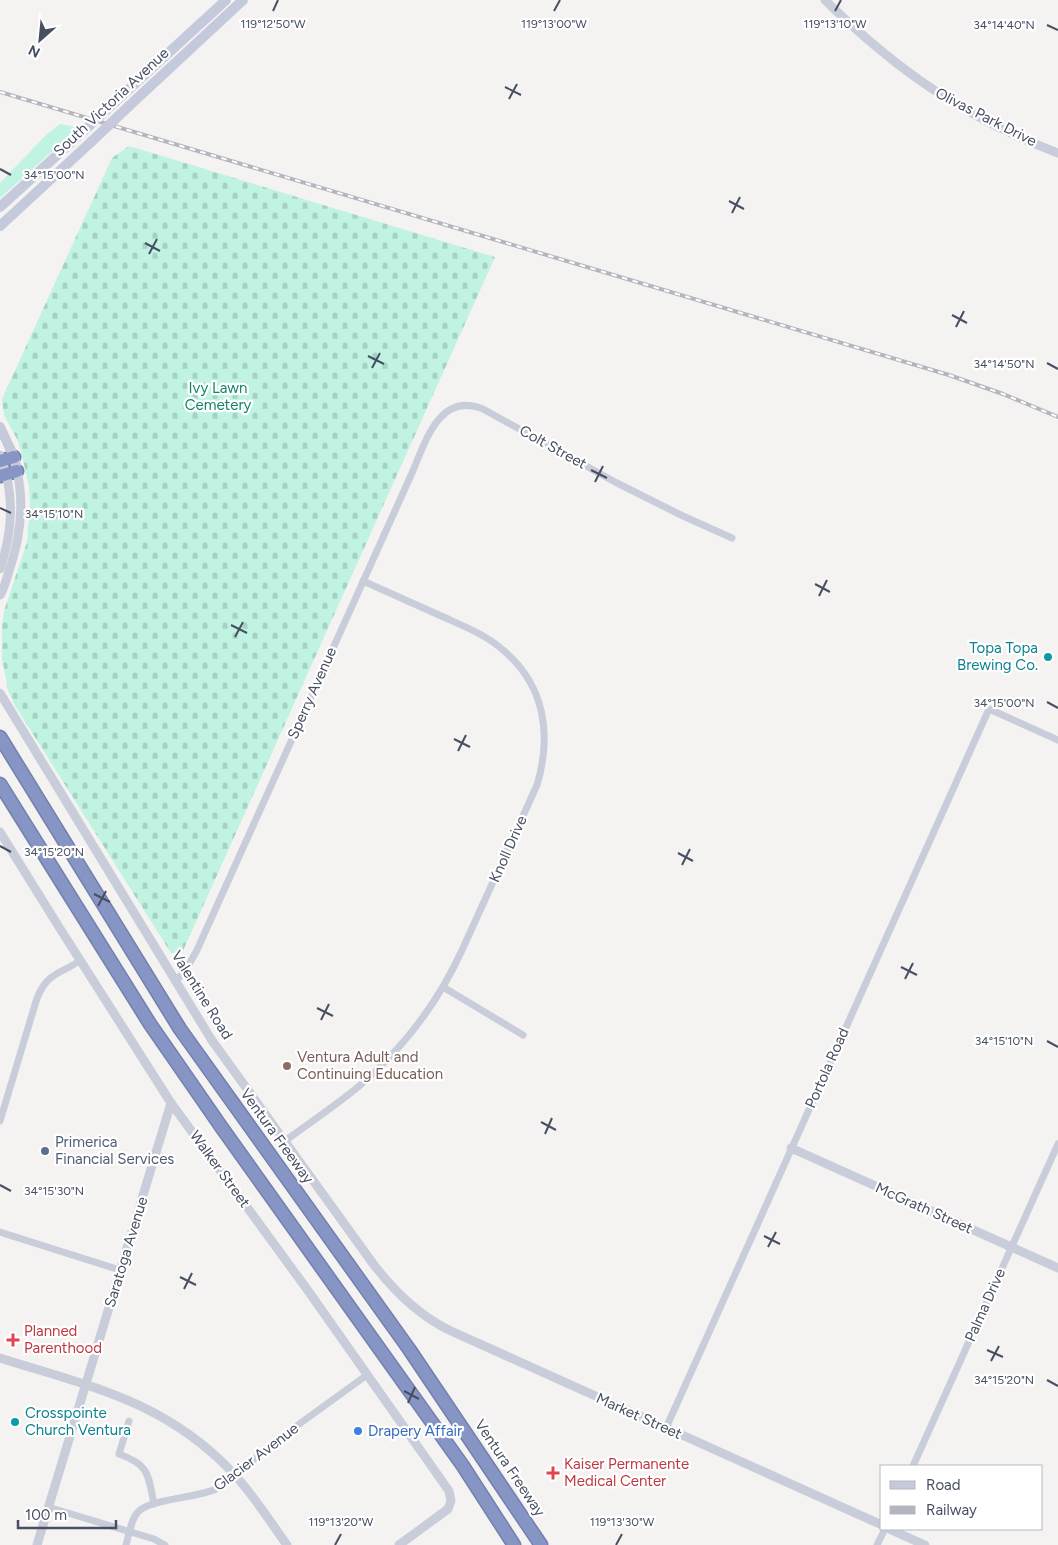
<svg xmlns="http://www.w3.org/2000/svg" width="1058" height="1545" viewBox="0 0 1058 1545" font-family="Figtree,sans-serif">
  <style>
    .grass { fill: #c0f3e1 }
    .cemetery { fill: url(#cemetery-stones) }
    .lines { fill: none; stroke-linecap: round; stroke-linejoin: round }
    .motorway-casing { stroke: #7280b0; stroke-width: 15 }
    .minor { stroke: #c9cdda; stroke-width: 7 }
    .tertiary { stroke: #c9cdda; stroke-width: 9 }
    .secondary { stroke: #c4c9dc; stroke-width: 10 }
    .motorway { stroke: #8795c4; stroke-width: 12 }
    .rail-casing { stroke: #b4b5bd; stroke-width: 4 }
    .rail { stroke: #fff; stroke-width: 2; stroke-dasharray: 5.5; stroke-linecap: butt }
    .secondary-bridge { stroke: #c4c9dc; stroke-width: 10 }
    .ticks { fill: none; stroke: #484f62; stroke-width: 2 }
    .culture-dot { fill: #0f9aa8; stroke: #fff; stroke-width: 2 }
    .education-dot { fill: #8d6e63; stroke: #fff; stroke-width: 2 }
    .service-dot { fill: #5c6f8a; stroke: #fff; stroke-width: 2 }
    .health-dot { fill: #e0444e; stroke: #fff; stroke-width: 2 }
    .shop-dot { fill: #3f7fe0; stroke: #fff; stroke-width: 2 }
    .labels { text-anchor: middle; stroke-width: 4.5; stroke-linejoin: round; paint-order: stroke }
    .street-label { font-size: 15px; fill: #484f62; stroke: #fff }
    .park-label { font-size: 15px; fill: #118569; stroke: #fff }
    .culture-label { font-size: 15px; fill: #0d838f; stroke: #fff; text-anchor: end }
    .education-label { font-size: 15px; fill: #785e54; stroke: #fff; text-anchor: start }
    .service-label { font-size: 15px; fill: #4e5e75; stroke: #fff; text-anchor: start }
    .health-label { font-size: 15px; fill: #be3a42; stroke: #fff; text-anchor: start }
    .shop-label { font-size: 15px; fill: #366cbe; stroke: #fff; text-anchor: start }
    .ticks-label { font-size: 12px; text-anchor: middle; fill: #484f62; stroke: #fff; stroke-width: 4.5; stroke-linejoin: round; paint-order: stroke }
  </style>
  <defs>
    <pattern id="cemetery-stones" width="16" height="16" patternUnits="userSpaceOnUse" patternTransform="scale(1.25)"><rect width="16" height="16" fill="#c0f3e1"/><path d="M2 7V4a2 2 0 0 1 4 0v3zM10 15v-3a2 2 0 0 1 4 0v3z" fill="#a6d2c4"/></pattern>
  </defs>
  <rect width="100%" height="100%" fill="#f5f3f2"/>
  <polygon class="grass" points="60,124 76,127 76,130 0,198 0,183 47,134"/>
  <polygon class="cemetery" points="129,146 495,257 182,953 171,953 14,704 8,690 2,658 2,625 4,611 27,542 30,503 29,486 21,452 18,441 4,415 2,399 112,158"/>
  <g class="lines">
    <g class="motorway-casing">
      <g id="motorway">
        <polyline points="0,461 14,457"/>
        <polyline points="0,476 17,471"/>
        <polyline points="0,737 180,1029 409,1349 541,1545"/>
        <polyline points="0,784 150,1024 222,1128 463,1466 514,1545"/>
      </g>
    </g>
    <g class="minor">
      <path d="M176,981L187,968L197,950L412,473C425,443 439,391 483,409L615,482L683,516L732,538"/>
      <polyline points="443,987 523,1035"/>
      <path d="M0,1121L34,1008C37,997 43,983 52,977C61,970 71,968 80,960"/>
      <path d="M285,1141C309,1123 335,1106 358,1087C403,1049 439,1001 463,948L537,785C552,735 545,685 503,650C485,634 461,625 439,615C414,604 388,592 363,581"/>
      <polyline points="0,1232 120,1270"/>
      <path d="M129,1421L119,1454C150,1465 148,1475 154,1504"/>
      <polyline points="666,1428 989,709 1058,740"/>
      <polyline points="913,1466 1058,1144"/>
      <polyline points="48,1507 154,1539 165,1545"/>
      <path d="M126,1545C129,1535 131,1519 138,1512C149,1499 197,1498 216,1489L302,1422L367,1375"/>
      <polyline points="877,1545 885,1529"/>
    </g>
    <g class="tertiary">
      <path d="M825,0C895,69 965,118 1058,153"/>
      <path d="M0,569C13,530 15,494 0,455"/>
      <path d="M0,595C4,589 6,581 8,574C20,540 25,506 17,471"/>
      <path d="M0,693L211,1039L374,1265C395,1292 419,1316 451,1331L882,1525"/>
      <polyline points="0,832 59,927 171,1103 309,1292 449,1491 451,1501 448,1509 399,1545"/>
      <polyline points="791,1148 1058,1268"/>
      <path d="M0,1358C89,1386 165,1401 232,1472C253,1494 269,1520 287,1545"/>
      <polyline points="889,1529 925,1545"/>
      <polyline points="37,1545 171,1103"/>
    </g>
    <g class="secondary">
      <polyline points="115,102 226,0"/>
      <polyline points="129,106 243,0"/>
      <polyline points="0,207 76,138"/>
      <polyline points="0,226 91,142"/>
      <polyline points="0,427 14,457 17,471"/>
    </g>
    <use href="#motorway" class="motorway"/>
    <g class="rail-casing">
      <polyline id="rail" points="0,92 949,375 1003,394 1058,417"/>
    </g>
    <use href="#rail" class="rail"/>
    <g class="secondary-bridge">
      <polyline points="76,138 115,102"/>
      <polyline points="91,142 129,106"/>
    </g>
  </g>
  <path class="ticks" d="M273,11L278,0M554,11L560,0M835,11L841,0M1047,25L1058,30M505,87L521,95M509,99L517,84M0,169L11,175M729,201L744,209M732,213L740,197M145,243L160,251M149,254L157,239M952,315L967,323M956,327L964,311M368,356L384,364M1047,363L1058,369M372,368L380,353M591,470L607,478M595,482L603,466M0,508L11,513M815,584L830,592M819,596L827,580M231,625L247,633M235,637L243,622M1047,702L1058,708M454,739L470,747M458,751L466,735M0,846L11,852M678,853L693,861M682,865L690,849M94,894L110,902M98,906L106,891M901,967L917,975M905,979L913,963M317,1008L333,1016M321,1020L329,1004M1047,1041L1058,1047M541,1122L556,1130M545,1134L552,1118M0,1185L11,1191M764,1236L780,1244M768,1247L776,1232M180,1277L196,1285M184,1289L192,1273M987,1350L1003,1357M991,1361L999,1346M1047,1380L1058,1386M404,1391L419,1399M408,1403L415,1387M335,1545L341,1534M616,1545L622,1534"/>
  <g class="culture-dot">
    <circle cx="1048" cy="657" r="5"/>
    <circle cx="15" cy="1422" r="5"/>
  </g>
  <circle class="education-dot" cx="287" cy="1066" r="5"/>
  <circle class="service-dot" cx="45" cy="1151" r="5"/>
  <g class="health-dot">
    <path d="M10.5 1332.5h5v5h5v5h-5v5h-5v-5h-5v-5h5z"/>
    <path d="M550.5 1465.5h5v5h5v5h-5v5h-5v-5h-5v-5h5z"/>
  </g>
  <circle class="shop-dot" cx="358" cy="1431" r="5"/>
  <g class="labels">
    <g class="street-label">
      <text transform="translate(111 102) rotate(-43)" y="5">South Victoria Avenue</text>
      <text transform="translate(986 117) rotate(27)" y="5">Olivas Park Drive</text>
      <text transform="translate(553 447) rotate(29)" y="5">Colt Street</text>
      <text transform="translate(312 693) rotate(-66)" y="5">Sperry Avenue</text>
      <text transform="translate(508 849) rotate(-66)" y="5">Knoll Drive</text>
      <text transform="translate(202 995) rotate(58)" y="5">Valentine Road</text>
      <text transform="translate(827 1068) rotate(-66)" y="5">Portola Road</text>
      <text transform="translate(277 1136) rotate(54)" y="5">Ventura Freeway</text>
      <text transform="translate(220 1169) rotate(54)" y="5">Walker Street</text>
      <text transform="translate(924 1208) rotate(24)" y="5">McGrath Street</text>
      <text transform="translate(126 1252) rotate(-73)" y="5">Saratoga Avenue</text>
      <text transform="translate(985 1305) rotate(-66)" y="5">Palma Drive</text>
      <text transform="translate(639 1416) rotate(24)" y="5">Market Street</text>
      <text transform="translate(256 1457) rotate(-37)" y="5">Glacier Avenue</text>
      <text transform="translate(510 1468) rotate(56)" y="5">Ventura Freeway</text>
    </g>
    <g class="park-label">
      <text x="218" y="393">Ivy Lawn<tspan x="218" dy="17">Cemetery</tspan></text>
    </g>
    <g class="culture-label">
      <text x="1038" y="653">Topa Topa<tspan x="1038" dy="17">Brewing Co.</tspan></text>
      <text x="25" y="1418" text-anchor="start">Crosspointe<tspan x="25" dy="17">Church Ventura</tspan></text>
    </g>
    <g class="education-label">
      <text x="297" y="1062">Ventura Adult and<tspan x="297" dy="17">Continuing Education</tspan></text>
    </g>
    <g class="service-label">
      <text x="55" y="1147">Primerica<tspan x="55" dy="17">Financial Services</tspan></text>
    </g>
    <g class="health-label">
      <text x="24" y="1336">Planned<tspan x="24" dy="17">Parenthood</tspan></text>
      <text x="564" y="1469">Kaiser Permanente<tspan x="564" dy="17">Medical Center</tspan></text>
    </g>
    <g class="shop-label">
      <text x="368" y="1436">Drapery Affair</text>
    </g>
  </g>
  <g class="ticks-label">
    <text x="273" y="28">119°12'50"W</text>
    <text x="554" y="28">119°13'00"W</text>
    <text x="835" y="28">119°13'10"W</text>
    <text x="1004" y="29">34°14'40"N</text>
    <text x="54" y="179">34°15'00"N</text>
    <text x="1004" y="368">34°14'50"N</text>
    <text x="54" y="518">34°15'10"N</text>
    <text x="1004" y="707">34°15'00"N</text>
    <text x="54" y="856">34°15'20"N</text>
    <text x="1004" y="1045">34°15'10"N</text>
    <text x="54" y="1195">34°15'30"N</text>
    <text x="1004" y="1384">34°15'20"N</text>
    <text x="341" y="1526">119°13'20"W</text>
    <text x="622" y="1526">119°13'30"W</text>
  </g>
  <rect x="880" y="1465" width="162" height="65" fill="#ffffff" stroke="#b6b9c0"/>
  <rect x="890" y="1481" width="25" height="8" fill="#c4c9dc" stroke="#b6b9c0"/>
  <text x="926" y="1490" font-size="15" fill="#484f62">Road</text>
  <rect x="890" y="1506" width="25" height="8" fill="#b4b5bd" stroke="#b6b9c0"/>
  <text x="926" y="1515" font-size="15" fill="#484f62">Railway</text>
  <g transform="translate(40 40) rotate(207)" stroke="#ffffff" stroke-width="4" paint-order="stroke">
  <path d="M0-4L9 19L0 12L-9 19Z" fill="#484f62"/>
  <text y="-8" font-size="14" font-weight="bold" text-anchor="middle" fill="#484f62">N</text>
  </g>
  <path d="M18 1520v8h98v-8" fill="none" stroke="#484f62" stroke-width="2.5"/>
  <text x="25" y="1520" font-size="15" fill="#484f62" stroke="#ffffff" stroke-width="4" paint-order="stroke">100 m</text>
</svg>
